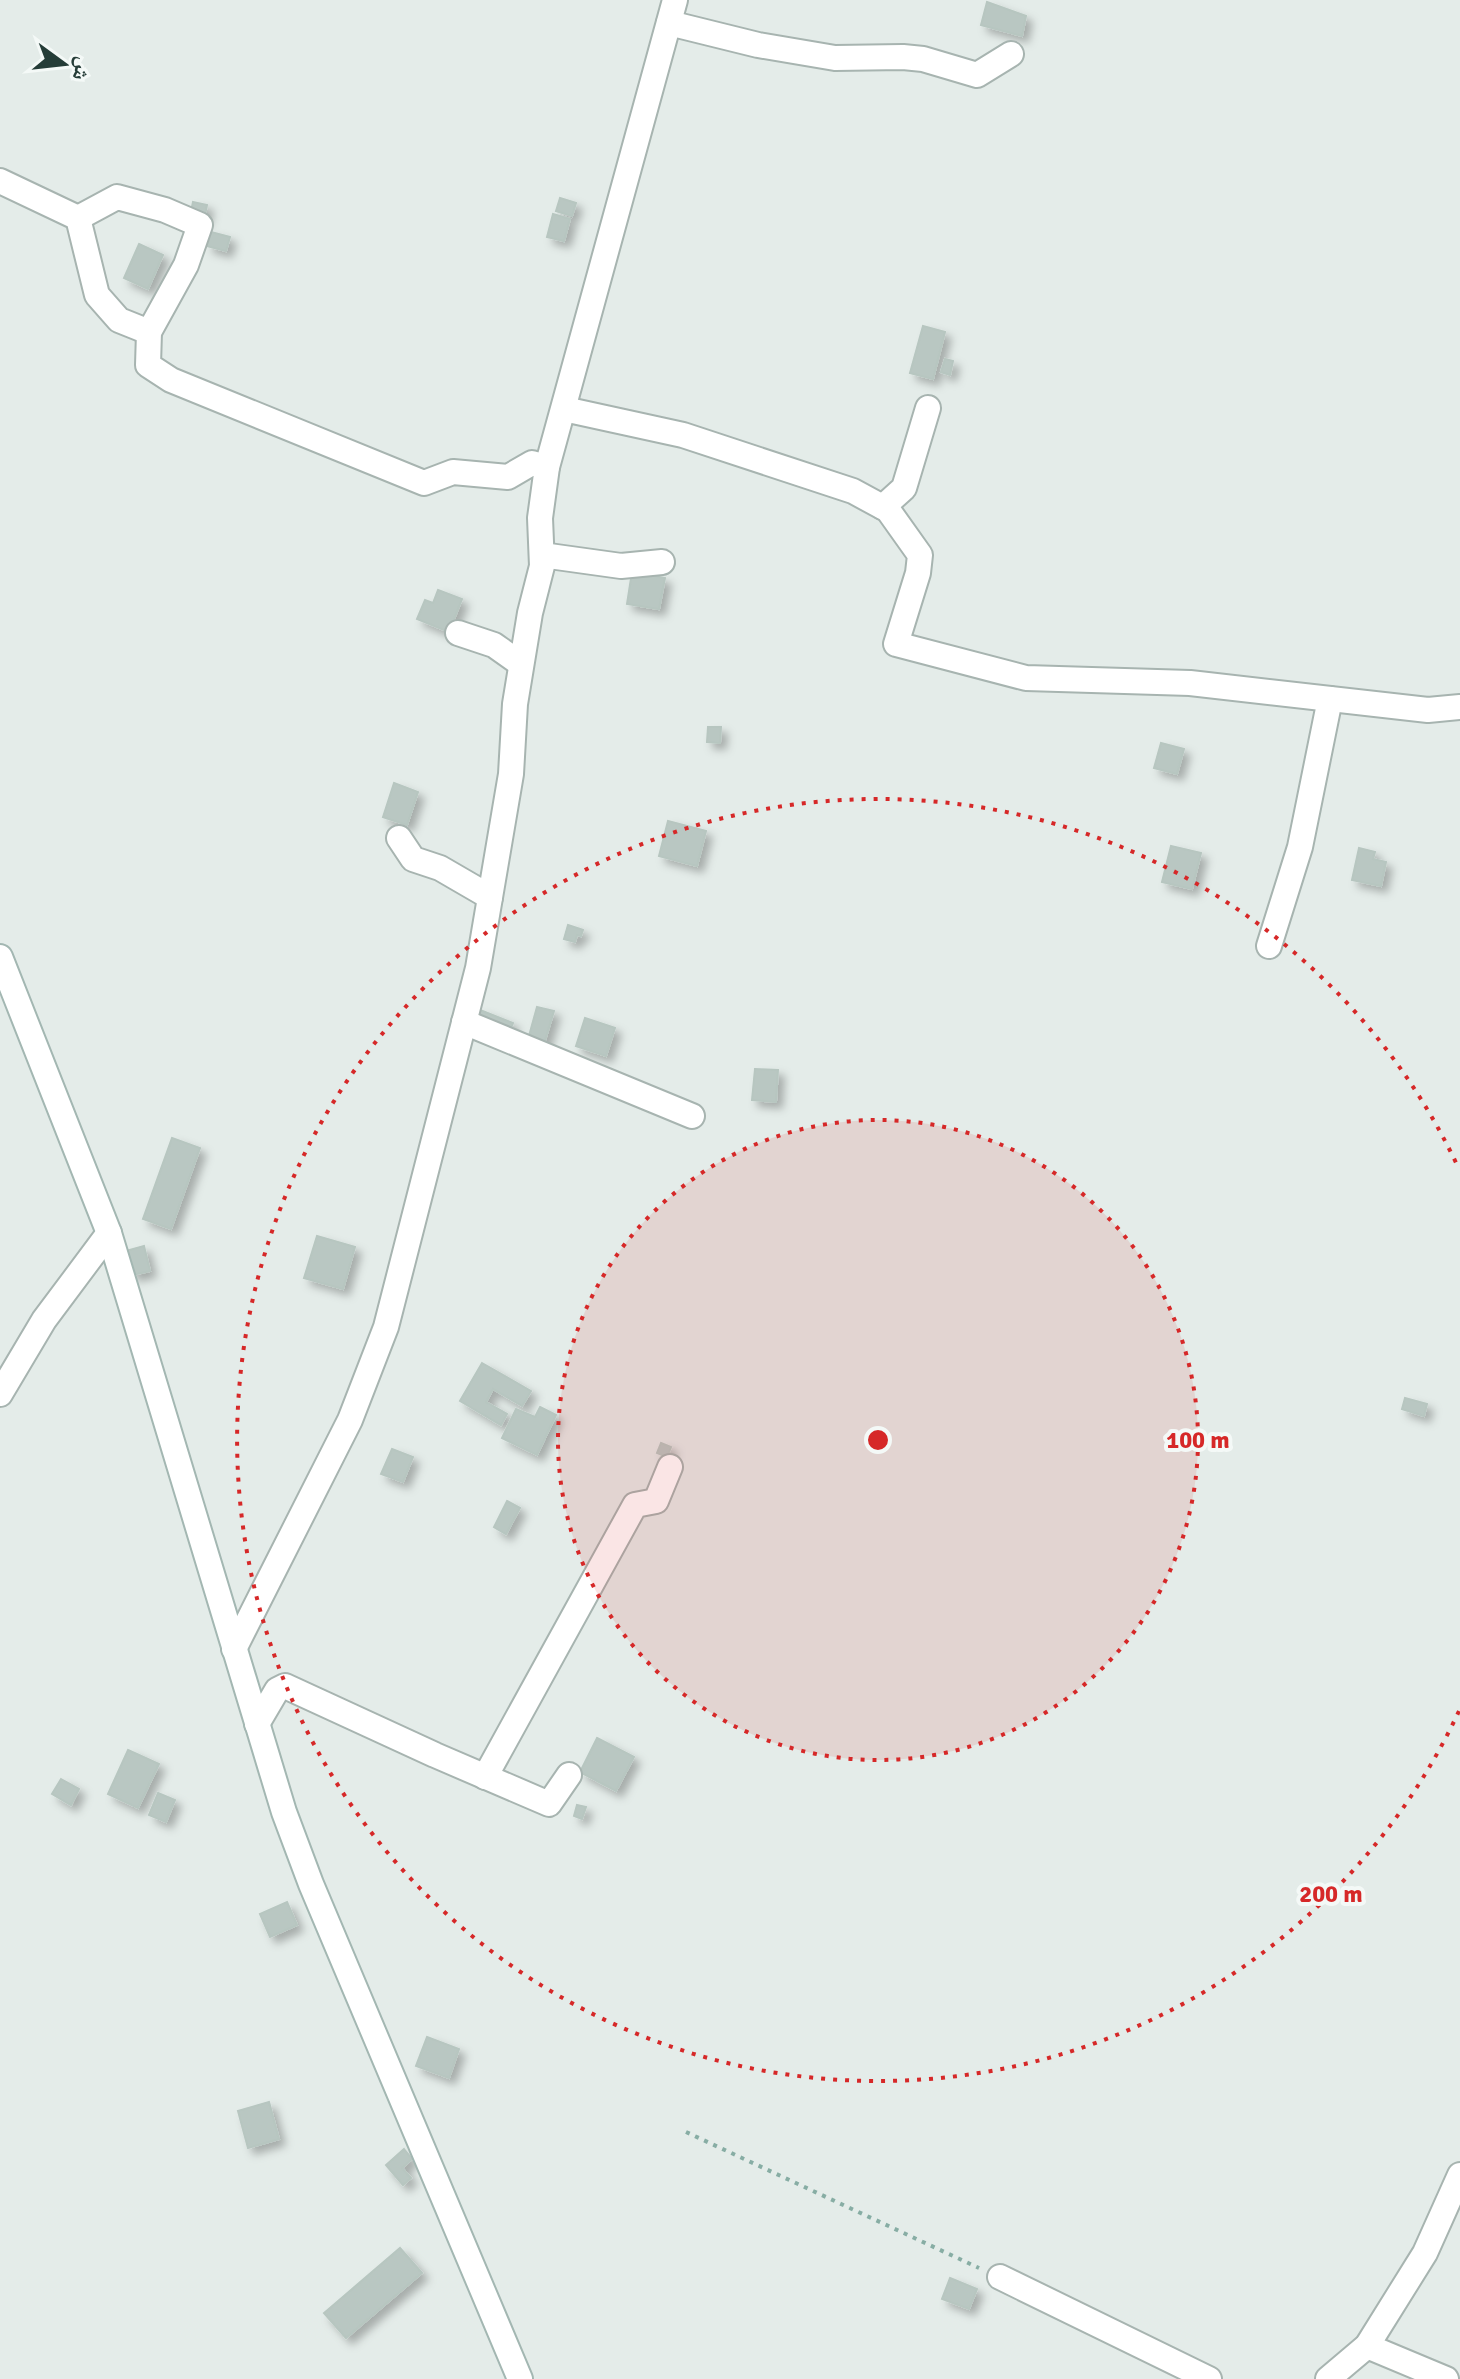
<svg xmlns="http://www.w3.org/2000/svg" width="1460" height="2379" viewBox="0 0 1460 2379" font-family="Signika,'Noto Naskh Arabic',sans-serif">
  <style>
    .building { fill: #b9c7c2; stroke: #b7c6c0; stroke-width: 2; filter: url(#shadow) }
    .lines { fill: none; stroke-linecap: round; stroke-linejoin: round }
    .street-casing { stroke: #a7b4b0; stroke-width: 28 }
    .secondary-casing { stroke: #a3b7b2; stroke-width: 28 }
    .path { stroke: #87ada4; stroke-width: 4; stroke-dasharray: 4 6; stroke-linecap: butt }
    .street { stroke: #fff; stroke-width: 24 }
    .secondary { stroke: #fff; stroke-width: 24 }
    .ring { fill: none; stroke: #d62828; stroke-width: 4; stroke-dasharray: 4 8 }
    .centre { fill: #d62828; stroke: #f4f9f7; stroke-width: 4 }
    .ring-label { font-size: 24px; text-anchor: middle; font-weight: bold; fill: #d62828; stroke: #f4f9f7; stroke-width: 8; stroke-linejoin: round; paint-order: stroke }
  </style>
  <defs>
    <filter id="shadow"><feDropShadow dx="6" dy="6" stdDeviation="4" flood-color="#0004"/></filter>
  </defs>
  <rect width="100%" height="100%" fill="#e4ece9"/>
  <g class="building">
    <polygon points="987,2 1026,16 1022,36 981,25"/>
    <polygon points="560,198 576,203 572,216 556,211"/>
    <polygon points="193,202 207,205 204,220 190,216"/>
    <polygon points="553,214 570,219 564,241 547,237"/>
    <polygon points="211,232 230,237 226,251 207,246"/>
    <polygon points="139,244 163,255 148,289 124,278"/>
    <polygon points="923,326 945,332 933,379 910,373"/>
    <polygon points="945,359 953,361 950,375 941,372"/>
    <polygon points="632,572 665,578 659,609 627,604"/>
    <polygon points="438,590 462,599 449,632 417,619 425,600 433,603"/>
    <polygon points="708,727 721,727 720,743 707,742"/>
    <polygon points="1161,743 1184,749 1177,774 1154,768"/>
    <polygon points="394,783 418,792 407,825 383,817"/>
    <polygon points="668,821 706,831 697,866 659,856"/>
    <polygon points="1171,846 1201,853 1192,889 1162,882"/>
    <polygon points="1359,848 1375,852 1373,859 1386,862 1381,886 1352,880"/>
    <polygon points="568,925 583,930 581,936 577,935 575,942 564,939"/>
    <polygon points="537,1007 554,1011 543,1047 527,1043"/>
    <polygon points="480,1010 513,1023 509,1033 475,1020"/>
    <polygon points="585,1018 615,1028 606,1056 576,1046"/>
    <polygon points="755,1069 778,1070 776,1102 752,1100"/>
    <polygon points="172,1138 200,1148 171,1229 143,1219"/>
    <polygon points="317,1236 355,1247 343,1289 304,1278"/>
    <polygon points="144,1246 150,1271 132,1275 126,1251"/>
    <polygon points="482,1363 531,1391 522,1406 493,1389 486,1402 507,1414 501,1425 460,1401"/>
    <polygon points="1405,1398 1427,1404 1424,1416 1402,1409"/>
    <polygon points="540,1407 556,1415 537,1455 502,1438 516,1409 535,1417"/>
    <polygon points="661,1443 671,1447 667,1457 657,1453"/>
    <polygon points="392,1449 413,1457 403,1482 381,1474"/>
    <polygon points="507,1501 520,1508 506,1534 494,1527"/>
    <polygon points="597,1738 634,1757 616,1791 580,1772"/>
    <polygon points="128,1750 159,1764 138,1808 108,1794"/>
    <polygon points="61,1779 79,1789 71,1805 52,1794"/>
    <polygon points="158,1793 175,1800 166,1822 149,1815"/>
    <polygon points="577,1805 586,1807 582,1819 574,1816"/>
    <polygon points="287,1902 297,1925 270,1937 260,1914"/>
    <polygon points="427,2037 459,2049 449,2078 416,2066"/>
    <polygon points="269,2102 279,2139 248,2148 238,2111"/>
    <polygon points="404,2149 412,2159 402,2168 411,2178 403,2185 386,2165"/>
    <polygon points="400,2248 422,2273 346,2338 324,2313"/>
    <polygon points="950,2278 977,2289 969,2309 942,2299"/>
  </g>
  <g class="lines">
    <g class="street-casing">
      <g id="street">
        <polyline points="669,23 758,45 835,58 903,57 923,59 977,75 1011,54"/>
        <polyline points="0,181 78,218 97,295 119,320 149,332"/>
        <polyline points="78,218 117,197 165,210 200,225 186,265 149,332 148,365 171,380 424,483 453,472 508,477 532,463 547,467"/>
        <polyline points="564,409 683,435 853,491 888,510 920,555 918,573 896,644 1026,678 1190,683 1428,710 1460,707"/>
        <polyline points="883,507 904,488 928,408"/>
        <polyline points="542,555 621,566 662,562"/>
        <polyline points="458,633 494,645 521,664"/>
        <polyline points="399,838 413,859 440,868 490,897"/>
        <polyline points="1269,946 1300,847 1330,699"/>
        <polyline points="464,1022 692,1116"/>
        <polyline points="0,1394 44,1320 109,1233"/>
        <polyline points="234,1649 350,1420 386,1327 478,968 511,774 515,704 530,613 542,566 540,518 547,467 675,0"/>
        <polyline points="257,1724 277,1690 285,1686 435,1755 549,1804 569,1775"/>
        <polyline points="485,1777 635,1505 656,1501 670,1467"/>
        <polyline points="1000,2277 1209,2379"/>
        <polyline points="1367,2346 1446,2379"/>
        <polyline points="1328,2379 1367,2346 1425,2253 1460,2175"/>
      </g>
    </g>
    <g class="secondary-casing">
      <polyline id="secondary" points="0,957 109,1233 284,1812 311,1884 520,2379"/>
    </g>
    <polyline class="path" points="686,2132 979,2268"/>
    <use href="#street" class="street"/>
    <use href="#secondary" class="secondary"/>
  </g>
  <circle cx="878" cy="1440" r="320" fill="#d62828" fill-opacity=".12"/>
  <g class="ring">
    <circle cx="878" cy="1440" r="320"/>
    <path d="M1459 1711A641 641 0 1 1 1459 1169"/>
  </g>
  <circle cx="878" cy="1440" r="12" class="centre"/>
  <g class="ring-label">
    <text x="1198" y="1448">100 m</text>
    <text x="1331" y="1902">200 m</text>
  </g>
  <g transform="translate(64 64) rotate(105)" stroke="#f4f9f7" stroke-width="6" paint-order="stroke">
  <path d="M0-6L14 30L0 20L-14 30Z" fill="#253d38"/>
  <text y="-12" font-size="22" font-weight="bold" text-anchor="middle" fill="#253d38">ش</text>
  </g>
</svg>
